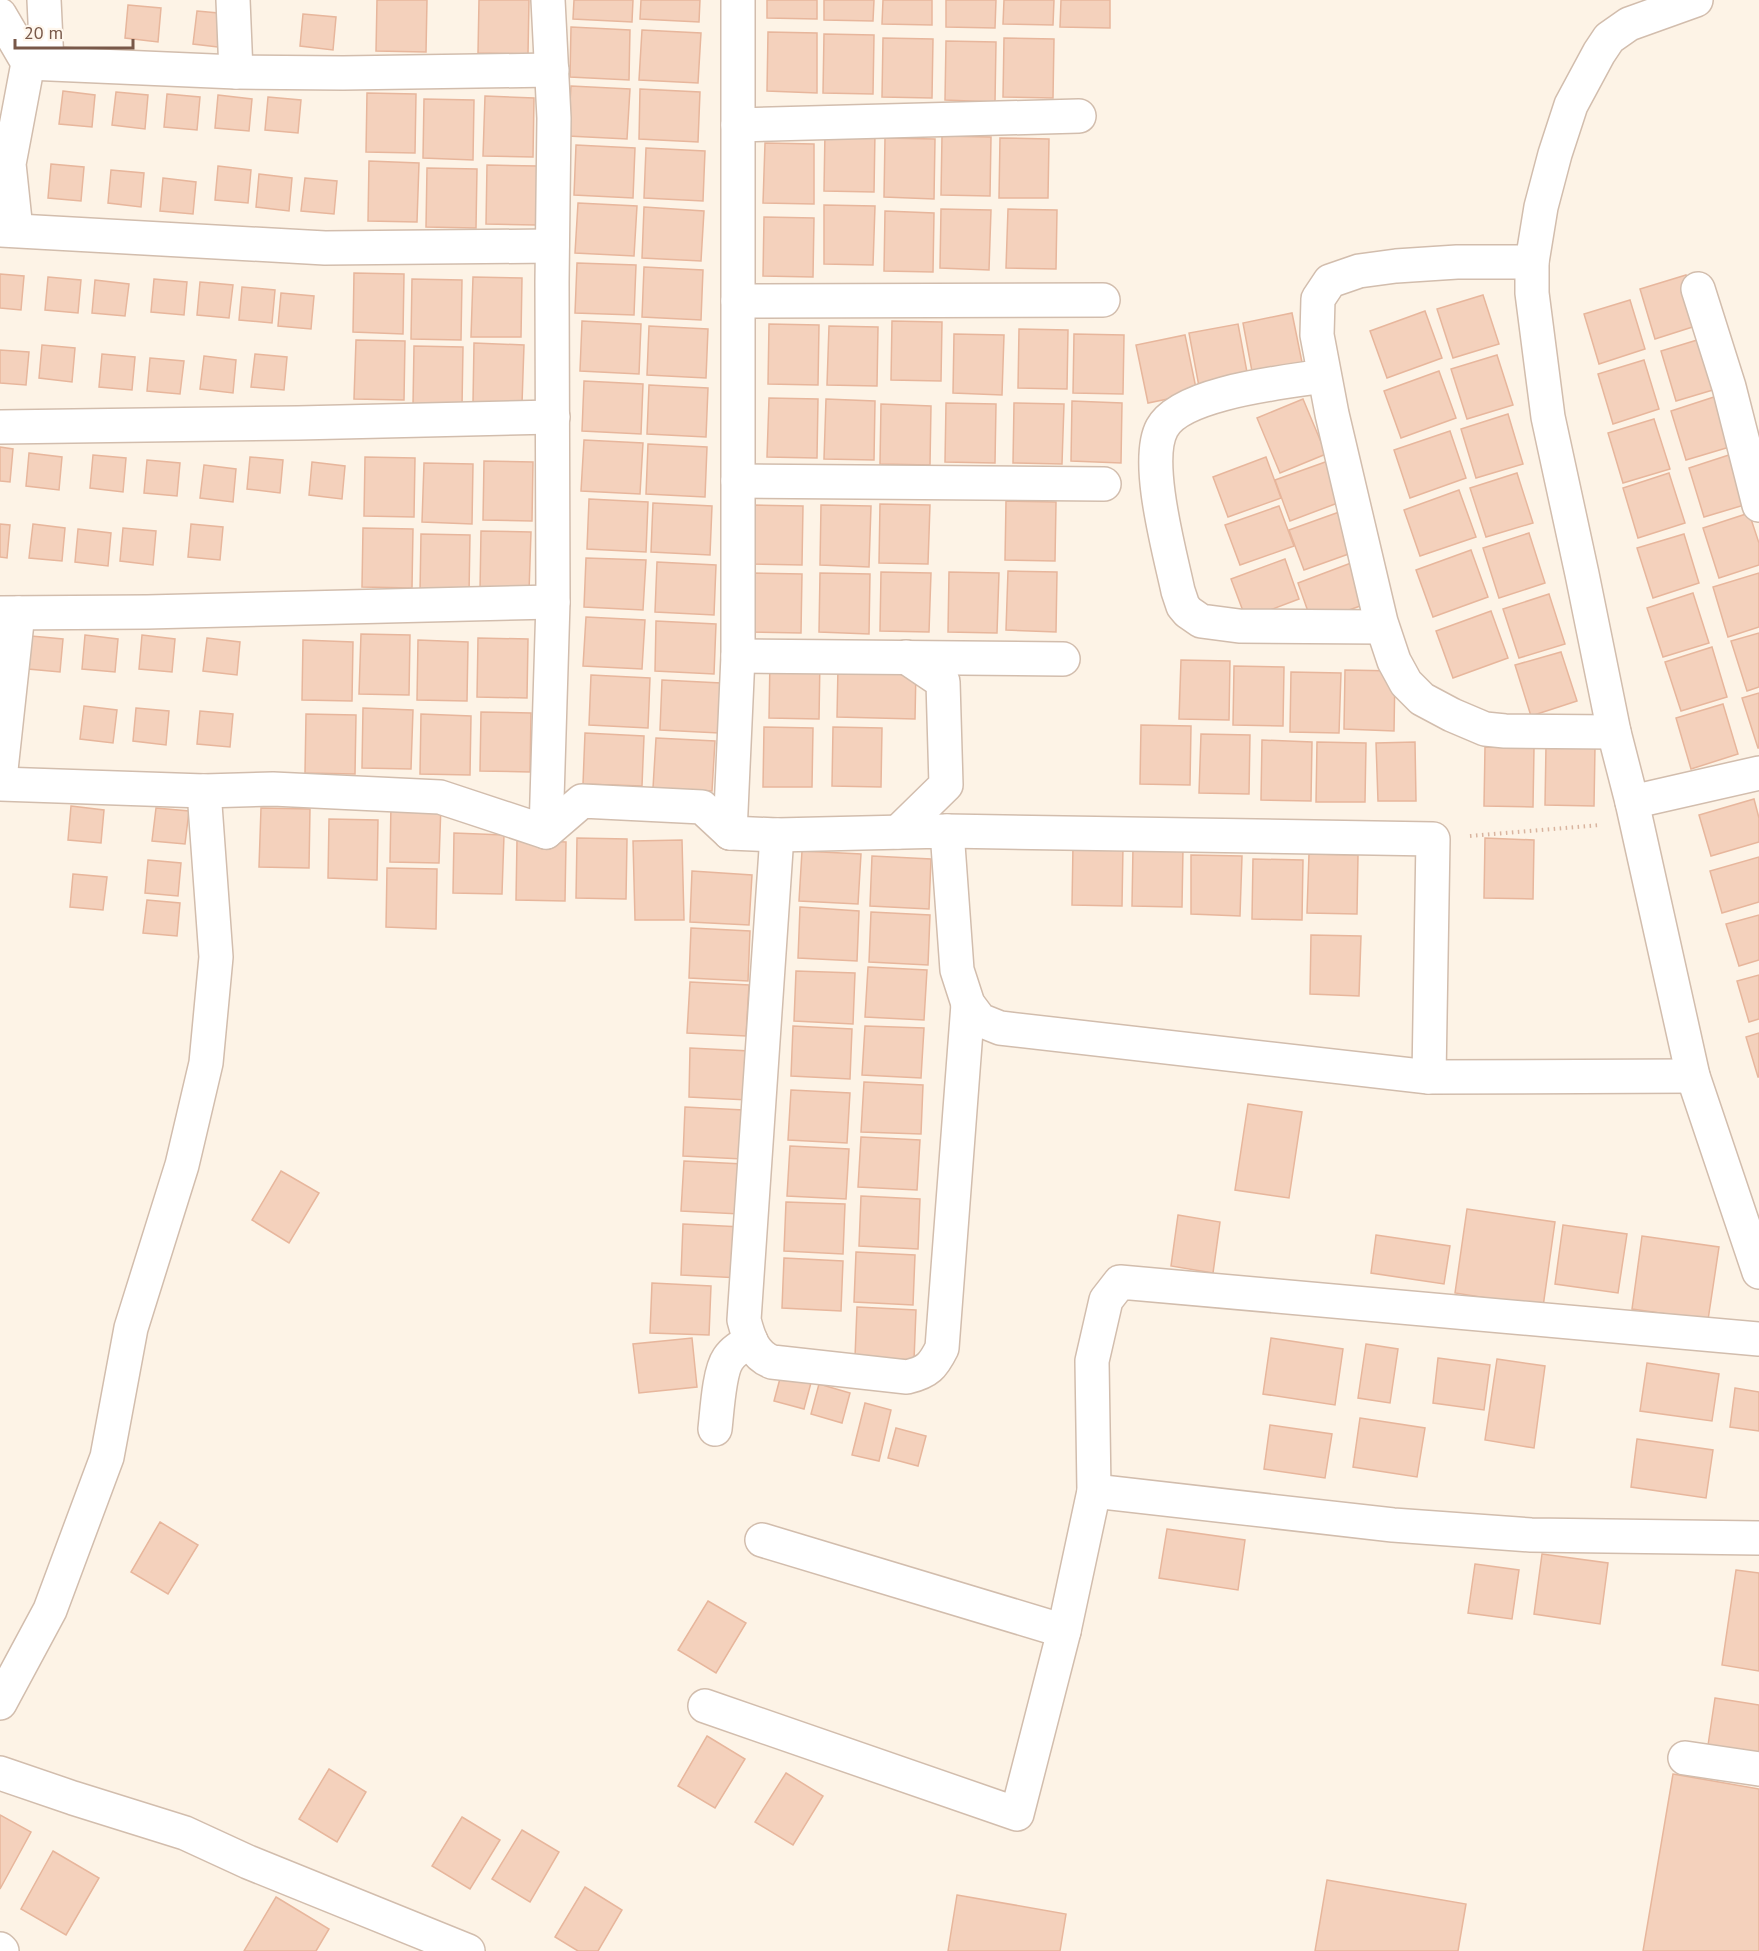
<svg xmlns="http://www.w3.org/2000/svg" width="1759" height="1951" viewBox="0 0 1759 1951" font-family="'PT Sans',sans-serif">
  <style>
    .building { fill: #f4d1bc; stroke: #e7b69c; stroke-width: 1.5 }
    .lines { fill: none; stroke-linecap: round; stroke-linejoin: round }
    .minor-casing { stroke: #d2bdad; stroke-width: 36 }
    .path { stroke: #d9b49f; stroke-width: 4; stroke-dasharray: 1.5 4.5; stroke-linecap: butt }
    .minor { stroke: #fff; stroke-width: 33 }
  </style>
  <rect width="100%" height="100%" fill="#fdf3e6"/>
  <g class="building">
    <polygon points="377,0 427,0 426,52 376,51"/>
    <polygon points="479,0 529,0 528,54 478,53"/>
    <polygon points="574,0 633,0 632,22 573,19"/>
    <polygon points="641,0 700,0 699,22 640,19"/>
    <polygon points="767,0 817,0 817,19 767,18"/>
    <polygon points="824,0 874,0 873,21 824,20"/>
    <polygon points="883,0 932,0 932,25 882,24"/>
    <polygon points="946,0 996,0 995,28 946,27"/>
    <polygon points="1004,0 1054,0 1053,25 1003,24"/>
    <polygon points="1061,0 1110,0 1110,28 1060,27"/>
    <polygon points="128,5 161,8 158,42 125,38"/>
    <polygon points="197,11 229,14 226,48 193,44"/>
    <polygon points="303,14 336,17 333,50 300,46"/>
    <polygon points="571,27 630,30 629,80 570,77"/>
    <polygon points="642,30 701,33 698,83 639,80"/>
    <polygon points="768,32 817,33 817,93 767,91"/>
    <polygon points="824,34 874,35 873,94 823,93"/>
    <polygon points="883,38 933,39 932,98 882,97"/>
    <polygon points="1004,38 1054,39 1053,98 1003,97"/>
    <polygon points="946,41 996,42 995,102 945,100"/>
    <polygon points="571,86 630,89 627,139 568,136"/>
    <polygon points="640,89 700,92 698,142 639,139"/>
    <polygon points="63,91 95,95 92,127 59,124"/>
    <polygon points="116,92 148,95 145,129 112,125"/>
    <polygon points="367,93 416,94 415,153 366,152"/>
    <polygon points="167,94 200,97 197,130 164,127"/>
    <polygon points="218,95 252,99 249,131 215,128"/>
    <polygon points="485,96 534,98 533,157 483,156"/>
    <polygon points="268,97 301,100 298,133 265,130"/>
    <polygon points="424,99 474,100 473,160 423,158"/>
    <polygon points="825,131 875,132 874,192 824,191"/>
    <polygon points="942,136 991,137 990,196 941,195"/>
    <polygon points="885,138 935,139 934,199 884,197"/>
    <polygon points="1000,138 1049,139 1048,198 999,198"/>
    <polygon points="765,143 814,144 814,204 763,203"/>
    <polygon points="576,145 635,148 633,198 574,195"/>
    <polygon points="646,148 705,151 703,201 644,198"/>
    <polygon points="369,161 419,163 417,222 368,221"/>
    <polygon points="51,164 84,167 81,201 48,198"/>
    <polygon points="487,165 537,166 536,225 486,224"/>
    <polygon points="218,166 251,170 248,203 215,200"/>
    <polygon points="427,168 477,169 476,228 426,227"/>
    <polygon points="111,170 144,173 141,207 108,203"/>
    <polygon points="259,174 292,178 289,211 256,207"/>
    <polygon points="163,178 196,182 193,214 160,211"/>
    <polygon points="305,178 337,181 334,214 301,211"/>
    <polygon points="578,203 637,206 634,256 575,253"/>
    <polygon points="824,205 875,206 873,265 824,264"/>
    <polygon points="644,207 704,211 701,261 642,258"/>
    <polygon points="941,209 991,210 989,270 940,268"/>
    <polygon points="1008,209 1057,210 1056,269 1006,268"/>
    <polygon points="885,211 934,213 933,272 884,271"/>
    <polygon points="764,217 814,218 813,277 763,276"/>
    <polygon points="577,263 636,265 634,315 575,313"/>
    <polygon points="644,267 703,270 701,320 642,317"/>
    <polygon points="354,273 404,274 403,334 353,332"/>
    <polygon points="0,274 24,276 21,310 0,308"/>
    <polygon points="1686,275 1702,324 1655,339 1640,289"/>
    <polygon points="48,277 81,280 78,313 45,310"/>
    <polygon points="473,277 522,278 521,337 471,337"/>
    <polygon points="154,279 187,282 184,315 151,312"/>
    <polygon points="412,279 462,280 461,340 411,339"/>
    <polygon points="95,280 129,284 125,316 92,313"/>
    <polygon points="200,282 233,285 229,318 197,315"/>
    <polygon points="242,287 275,290 272,323 239,320"/>
    <polygon points="281,293 314,296 311,329 278,326"/>
    <polygon points="1483,295 1499,344 1453,358 1437,309"/>
    <polygon points="1630,300 1645,349 1599,364 1584,314"/>
    <polygon points="1425,311 1442,358 1387,378 1370,331"/>
    <polygon points="1292,313 1304,372 1254,382 1243,323"/>
    <polygon points="582,321 641,324 639,374 580,371"/>
    <polygon points="892,321 942,322 941,381 891,380"/>
    <polygon points="769,324 819,325 818,385 768,384"/>
    <polygon points="1238,324 1249,383 1200,392 1189,333"/>
    <polygon points="649,326 708,329 706,378 647,375"/>
    <polygon points="829,326 878,327 877,386 827,385"/>
    <polygon points="1019,329 1068,330 1067,389 1018,388"/>
    <polygon points="954,334 1004,335 1002,395 953,393"/>
    <polygon points="1074,334 1124,335 1123,394 1073,393"/>
    <polygon points="1185,335 1197,393 1148,403 1136,345"/>
    <polygon points="1707,337 1723,387 1676,401 1661,351"/>
    <polygon points="356,340 405,341 404,400 354,399"/>
    <polygon points="474,343 524,345 522,404 473,403"/>
    <polygon points="42,345 75,348 72,382 39,378"/>
    <polygon points="414,346 463,347 462,407 413,405"/>
    <polygon points="0,350 29,352 26,385 0,383"/>
    <polygon points="102,354 135,357 132,390 99,387"/>
    <polygon points="255,354 287,357 284,390 251,387"/>
    <polygon points="1497,355 1513,405 1467,419 1451,369"/>
    <polygon points="204,356 236,360 233,393 200,389"/>
    <polygon points="150,358 184,361 180,394 147,391"/>
    <polygon points="1644,360 1659,409 1613,424 1598,374"/>
    <polygon points="1439,371 1456,418 1401,438 1384,391"/>
    <polygon points="584,381 643,384 641,434 582,431"/>
    <polygon points="649,385 708,388 706,437 647,434"/>
    <polygon points="1717,396 1733,446 1686,460 1671,411"/>
    <polygon points="769,398 818,399 817,458 767,457"/>
    <polygon points="826,399 875,401 874,460 824,459"/>
    <polygon points="1303,399 1326,454 1280,473 1257,418"/>
    <polygon points="1072,401 1122,403 1121,463 1071,461"/>
    <polygon points="946,403 996,404 995,463 945,462"/>
    <polygon points="1014,403 1064,404 1062,464 1013,463"/>
    <polygon points="881,404 931,406 930,465 880,464"/>
    <polygon points="1508,414 1523,464 1476,478 1461,429"/>
    <polygon points="1654,419 1670,469 1623,483 1608,433"/>
    <polygon points="1450,431 1466,478 1410,498 1394,450"/>
    <polygon points="584,440 643,443 640,494 581,491"/>
    <polygon points="648,444 707,447 705,497 646,494"/>
    <polygon points="0,447 13,449 10,482 0,481"/>
    <polygon points="29,453 62,457 59,490 26,486"/>
    <polygon points="1735,453 1751,503 1704,517 1689,468"/>
    <polygon points="93,455 126,458 123,492 90,488"/>
    <polygon points="250,457 283,460 280,493 247,489"/>
    <polygon points="365,457 415,458 414,517 364,516"/>
    <polygon points="1266,457 1281,498 1228,517 1213,477"/>
    <polygon points="147,460 180,463 177,496 144,493"/>
    <polygon points="484,461 533,462 532,521 483,520"/>
    <polygon points="1328,461 1343,501 1290,521 1275,480"/>
    <polygon points="312,462 345,466 342,499 309,495"/>
    <polygon points="424,463 473,464 472,524 422,522"/>
    <polygon points="204,465 236,469 233,502 200,498"/>
    <polygon points="1517,473 1533,523 1486,537 1470,488"/>
    <polygon points="1669,473 1685,523 1638,538 1623,488"/>
    <polygon points="1459,490 1476,537 1420,556 1404,510"/>
    <polygon points="589,499 648,502 646,552 587,549"/>
    <polygon points="1006,501 1056,502 1055,561 1005,560"/>
    <polygon points="653,503 712,506 710,555 651,552"/>
    <polygon points="880,504 930,505 928,564 879,563"/>
    <polygon points="753,505 803,506 802,565 752,564"/>
    <polygon points="821,505 871,506 869,567 820,565"/>
    <polygon points="1279,506 1294,546 1240,565 1225,525"/>
    <polygon points="1342,511 1357,551 1304,570 1289,530"/>
    <polygon points="1749,513 1759,543 1759,565 1719,578 1703,528"/>
    <polygon points="0,524 10,525 7,558 0,557"/>
    <polygon points="33,524 65,528 62,561 29,558"/>
    <polygon points="191,524 223,527 220,560 188,557"/>
    <polygon points="123,528 156,531 153,565 120,561"/>
    <polygon points="363,528 413,529 412,588 362,587"/>
    <polygon points="78,529 111,533 108,566 75,562"/>
    <polygon points="481,531 531,532 529,592 480,591"/>
    <polygon points="1529,533 1545,583 1499,598 1483,548"/>
    <polygon points="421,534 470,535 469,594 420,593"/>
    <polygon points="1684,534 1699,583 1653,598 1637,548"/>
    <polygon points="1471,550 1488,597 1433,617 1416,570"/>
    <polygon points="586,558 646,560 643,610 584,607"/>
    <polygon points="1285,559 1299,599 1246,619 1231,579"/>
    <polygon points="657,562 716,565 714,615 655,612"/>
    <polygon points="1351,563 1366,604 1312,623 1298,583"/>
    <polygon points="1008,571 1057,572 1056,632 1006,630"/>
    <polygon points="881,572 931,573 929,632 880,631"/>
    <polygon points="949,572 999,573 997,633 948,632"/>
    <polygon points="752,573 802,574 801,633 751,632"/>
    <polygon points="820,573 870,574 869,634 819,632"/>
    <polygon points="1759,573 1759,627 1728,637 1713,587"/>
    <polygon points="1693,593 1709,643 1663,657 1647,608"/>
    <polygon points="1549,594 1565,644 1519,658 1503,609"/>
    <polygon points="1491,611 1508,658 1453,678 1436,631"/>
    <polygon points="586,617 645,620 642,669 583,666"/>
    <polygon points="656,621 716,624 714,674 655,671"/>
    <polygon points="1759,633 1759,687 1747,691 1731,641"/>
    <polygon points="361,634 410,635 409,695 359,694"/>
    <polygon points="85,635 118,639 115,672 82,669"/>
    <polygon points="142,635 175,639 172,672 139,669"/>
    <polygon points="31,636 63,639 60,672 28,669"/>
    <polygon points="207,638 240,642 237,675 203,671"/>
    <polygon points="478,638 528,639 527,698 477,697"/>
    <polygon points="303,640 353,642 352,701 302,700"/>
    <polygon points="418,640 468,642 467,701 417,700"/>
    <polygon points="1712,647 1727,697 1681,711 1665,662"/>
    <polygon points="1561,652 1577,701 1531,716 1515,665"/>
    <polygon points="770,659 820,659 819,719 769,718"/>
    <polygon points="1181,660 1230,661 1229,720 1179,719"/>
    <polygon points="1234,666 1284,667 1283,726 1233,725"/>
    <polygon points="838,667 916,669 915,719 837,717"/>
    <polygon points="1345,670 1395,671 1394,731 1344,729"/>
    <polygon points="1291,672 1341,673 1339,733 1290,732"/>
    <polygon points="591,675 650,678 648,728 589,725"/>
    <polygon points="662,680 721,683 719,733 660,730"/>
    <polygon points="1759,693 1759,748 1758,748 1742,698"/>
    <polygon points="1723,704 1738,754 1691,769 1676,718"/>
    <polygon points="84,706 117,710 113,743 80,739"/>
    <polygon points="136,708 169,711 166,745 133,741"/>
    <polygon points="363,708 413,710 411,769 362,768"/>
    <polygon points="200,711 233,714 230,747 197,744"/>
    <polygon points="481,712 531,713 530,772 480,771"/>
    <polygon points="306,714 356,715 355,774 305,773"/>
    <polygon points="421,714 471,716 470,775 420,774"/>
    <polygon points="1141,725 1191,726 1190,785 1140,784"/>
    <polygon points="764,727 813,728 812,787 763,787"/>
    <polygon points="833,727 882,728 881,787 832,786"/>
    <polygon points="585,733 644,736 642,786 583,784"/>
    <polygon points="1201,734 1250,735 1249,794 1199,793"/>
    <polygon points="656,738 715,741 712,791 653,788"/>
    <polygon points="1262,740 1312,742 1311,801 1261,800"/>
    <polygon points="1317,742 1366,743 1365,802 1316,802"/>
    <polygon points="1415,742 1416,801 1378,801 1376,743"/>
    <polygon points="1546,746 1595,747 1594,806 1545,805"/>
    <polygon points="1485,747 1534,748 1533,807 1484,806"/>
    <polygon points="1754,799 1759,818 1759,842 1711,856 1699,815"/>
    <polygon points="391,803 441,804 439,863 390,862"/>
    <polygon points="71,806 104,810 101,843 68,840"/>
    <polygon points="156,808 189,811 185,844 152,841"/>
    <polygon points="261,808 310,809 309,868 259,867"/>
    <polygon points="329,819 378,820 377,880 328,878"/>
    <polygon points="454,833 504,835 502,894 453,893"/>
    <polygon points="577,838 627,839 626,899 576,898"/>
    <polygon points="1485,838 1534,840 1533,899 1484,898"/>
    <polygon points="517,840 566,842 565,901 516,900"/>
    <polygon points="682,840 684,920 635,920 633,841"/>
    <polygon points="1073,845 1123,846 1122,906 1072,905"/>
    <polygon points="1133,847 1183,848 1182,907 1132,906"/>
    <polygon points="802,851 861,854 858,904 799,901"/>
    <polygon points="1309,854 1358,855 1357,914 1307,913"/>
    <polygon points="1191,855 1242,856 1240,916 1191,914"/>
    <polygon points="872,856 931,859 929,909 870,906"/>
    <polygon points="1759,857 1759,902 1722,913 1710,871"/>
    <polygon points="1253,859 1303,860 1302,920 1252,919"/>
    <polygon points="148,860 181,863 178,896 145,893"/>
    <polygon points="387,868 437,869 436,929 386,927"/>
    <polygon points="692,871 752,875 749,925 690,922"/>
    <polygon points="73,874 107,877 103,910 70,907"/>
    <polygon points="147,900 180,903 177,936 143,933"/>
    <polygon points="800,907 859,911 857,961 798,958"/>
    <polygon points="871,912 930,915 928,965 869,962"/>
    <polygon points="1759,915 1759,960 1739,966 1726,924"/>
    <polygon points="691,928 750,931 748,981 689,978"/>
    <polygon points="1311,935 1361,936 1359,996 1310,994"/>
    <polygon points="868,967 927,970 924,1020 865,1017"/>
    <polygon points="796,971 855,973 853,1024 794,1021"/>
    <polygon points="1759,975 1759,1019 1749,1022 1737,981"/>
    <polygon points="690,982 749,985 746,1036 687,1033"/>
    <polygon points="793,1026 852,1029 850,1079 791,1076"/>
    <polygon points="865,1026 924,1028 921,1078 862,1075"/>
    <polygon points="1759,1033 1759,1077 1758,1077 1746,1037"/>
    <polygon points="690,1048 750,1051 748,1100 689,1097"/>
    <polygon points="864,1082 923,1085 921,1134 861,1132"/>
    <polygon points="791,1090 850,1093 847,1143 788,1140"/>
    <polygon points="1248,1104 1302,1112 1289,1198 1235,1190"/>
    <polygon points="685,1107 744,1110 742,1159 683,1156"/>
    <polygon points="861,1137 920,1140 917,1190 858,1187"/>
    <polygon points="790,1146 849,1149 846,1199 787,1196"/>
    <polygon points="684,1161 743,1164 740,1214 681,1211"/>
    <polygon points="281,1171 319,1193 289,1243 252,1220"/>
    <polygon points="861,1196 920,1199 918,1249 859,1246"/>
    <polygon points="786,1202 845,1204 843,1254 784,1251"/>
    <polygon points="1467,1209 1555,1222 1543,1307 1455,1293"/>
    <polygon points="1178,1215 1220,1222 1213,1273 1171,1266"/>
    <polygon points="683,1224 742,1227 741,1278 681,1275"/>
    <polygon points="1563,1225 1627,1234 1618,1293 1555,1284"/>
    <polygon points="1376,1235 1450,1246 1444,1284 1371,1273"/>
    <polygon points="1642,1236 1719,1247 1708,1320 1632,1309"/>
    <polygon points="856,1252 915,1255 913,1305 854,1302"/>
    <polygon points="784,1258 843,1261 841,1311 782,1308"/>
    <polygon points="652,1283 711,1286 709,1335 650,1333"/>
    <polygon points="857,1307 916,1310 914,1360 855,1357"/>
    <polygon points="692,1338 697,1387 639,1393 633,1344"/>
    <polygon points="1271,1338 1343,1349 1335,1405 1263,1394"/>
    <polygon points="1366,1344 1398,1349 1390,1403 1358,1398"/>
    <polygon points="1438,1358 1490,1365 1484,1410 1433,1403"/>
    <polygon points="1497,1359 1545,1366 1534,1448 1485,1440"/>
    <polygon points="1647,1363 1719,1374 1712,1421 1640,1411"/>
    <polygon points="782,1371 812,1379 804,1409 774,1401"/>
    <polygon points="819,1384 850,1393 842,1423 811,1414"/>
    <polygon points="1735,1388 1759,1392 1759,1431 1730,1427"/>
    <polygon points="865,1403 891,1410 879,1461 852,1455"/>
    <polygon points="1360,1418 1425,1428 1417,1477 1353,1467"/>
    <polygon points="1270,1425 1332,1434 1325,1478 1264,1469"/>
    <polygon points="896,1428 926,1436 918,1466 888,1458"/>
    <polygon points="1637,1439 1713,1450 1706,1498 1631,1487"/>
    <polygon points="160,1522 198,1545 168,1594 131,1572"/>
    <polygon points="1167,1529 1245,1540 1238,1590 1159,1578"/>
    <polygon points="1542,1554 1608,1563 1600,1624 1534,1614"/>
    <polygon points="1475,1564 1519,1570 1512,1619 1468,1613"/>
    <polygon points="1736,1570 1759,1573 1759,1671 1722,1665"/>
    <polygon points="708,1601 746,1623 716,1673 678,1650"/>
    <polygon points="1715,1698 1759,1705 1759,1760 1707,1752"/>
    <polygon points="707,1736 745,1759 715,1808 678,1786"/>
    <polygon points="329,1769 366,1792 337,1842 299,1819"/>
    <polygon points="786,1773 823,1796 793,1845 755,1822"/>
    <polygon points="1673,1774 1759,1789 1759,1951 1643,1951"/>
    <polygon points="0,1815 31,1832 0,1889"/>
    <polygon points="462,1817 500,1840 470,1889 432,1866"/>
    <polygon points="522,1830 559,1852 530,1902 492,1879"/>
    <polygon points="53,1851 99,1878 66,1935 21,1909"/>
    <polygon points="1327,1880 1466,1904 1458,1951 1315,1951"/>
    <polygon points="585,1887 622,1910 598,1951 578,1951 555,1937"/>
    <polygon points="957,1895 1066,1914 1060,1951 948,1951"/>
    <polygon points="276,1897 329,1929 316,1951 244,1951"/>
  </g>
  <g class="lines">
    <g class="minor-casing">
      <g id="minor">
        <polyline points="44,0 47,63"/>
        <polyline points="233,0 236,72"/>
        <polyline points="1696,0 1629,24 1609,38 1599,53 1571,105 1555,154 1541,207 1532,262 1532,293 1548,417 1582,574 1614,732 1632,802 1693,1076 1759,1272"/>
        <polyline points="0,15 28,63 9,164 16,230"/>
        <polyline points="28,63 236,72 343,73 552,70"/>
        <polyline points="738,125 1079,116"/>
        <polyline points="0,230 325,248 552,246"/>
        <polyline points="1532,262 1457,262 1396,266 1359,271 1330,281 1318,299 1317,335 1332,414 1381,622 1394,661 1406,683 1422,699 1452,715 1485,729 1505,731 1614,732"/>
        <polyline points="1698,289 1729,387 1759,505"/>
        <polyline points="738,301 1103,300"/>
        <path d="M1324,376C1286,382 1181,392 1162,428C1144,461 1170,553 1178,591L1183,606L1188,612L1201,621L1239,626L1382,627"/>
        <polyline points="0,427 298,423 553,417"/>
        <polyline points="738,481 1104,484"/>
        <polyline points="0,613 147,612 553,602"/>
        <polyline points="738,656 1063,659"/>
        <polyline points="0,779 18,613"/>
        <polyline points="0,784 204,791 273,789 440,797 546,832 582,801 702,807 730,833 777,835 947,831 957,970 968,1004 980,1020 1000,1028 1429,1077 1693,1076"/>
        <polyline points="1632,802 1759,773"/>
        <polyline points="947,831 1433,839 1429,1077"/>
        <polyline points="546,832 553,602 552,282 554,118 548,0"/>
        <polyline points="898,832 946,785 943,682 906,657"/>
        <polyline points="730,833 738,656 738,0"/>
        <path d="M777,835L744,1320C749,1339 754,1355 772,1362L907,1377C928,1372 933,1366 942,1348L968,1004"/>
        <path d="M715,1429C717,1412 719,1372 728,1359C734,1350 742,1346 751,1341"/>
        <polyline points="1094,1491 1393,1525 1531,1535 1759,1538"/>
        <polyline points="762,1540 1064,1631"/>
        <polyline points="0,1703 50,1610 107,1457 131,1328 182,1165 206,1063 216,957 204,791"/>
        <polyline points="705,1706 1017,1814 1064,1631 1094,1491 1092,1361 1106,1300 1120,1282 1759,1339"/>
        <polyline points="1685,1758 1759,1769"/>
        <polyline points="0,1773 73,1798 185,1833 248,1862 468,1951"/>
        <polyline points="0,1949 2,1951"/>
      </g>
    </g>
    <polyline class="path" points="1470,836 1600,825"/>
    <use href="#minor" class="minor"/>
  </g>
  <path d="M15 39v9h118v-9" fill="none" stroke="#785849" stroke-width="3"/>
  <text x="24" y="39" font-size="18" fill="#785849" stroke="#fff7ed" stroke-width="4.5" paint-order="stroke">20 m</text>
</svg>
